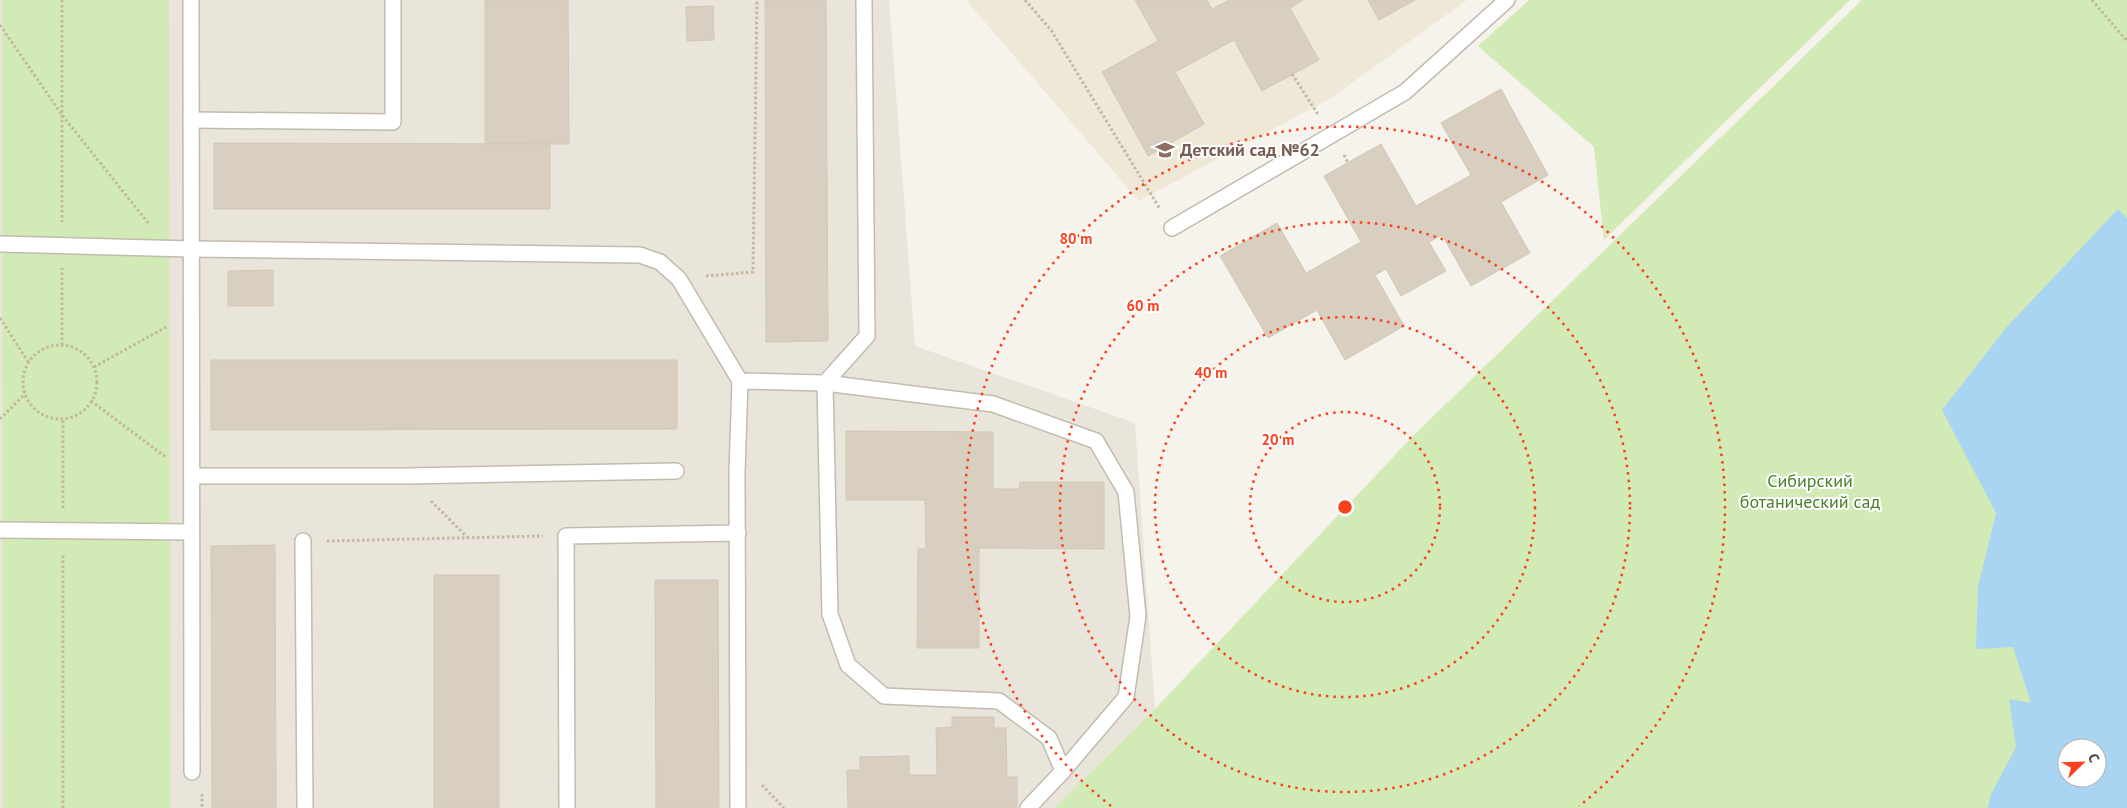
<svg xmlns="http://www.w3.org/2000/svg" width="2127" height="808" viewBox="0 0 2127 808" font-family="'PT Sans',sans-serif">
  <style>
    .residential { fill: #eae5da }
    .education { fill: #efe8d6 }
    .green { fill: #d2eab5; fill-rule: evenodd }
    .water { fill: #a9d4f2; fill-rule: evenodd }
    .building { fill: #d8cfc1; stroke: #d3c7b4 }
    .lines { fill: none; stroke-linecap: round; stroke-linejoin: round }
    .lane-casing { stroke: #c2bbae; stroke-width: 18 }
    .path { stroke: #c4b79f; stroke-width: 3; stroke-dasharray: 2.5 2.5; stroke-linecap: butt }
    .lane { stroke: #fff; stroke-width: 15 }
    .ring { fill: none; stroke: #fc3f1d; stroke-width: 2.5; stroke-dasharray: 2.5 5 }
    .labels { text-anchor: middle; stroke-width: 4; stroke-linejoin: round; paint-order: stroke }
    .education-label { font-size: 18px; font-weight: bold; fill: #785e54; stroke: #fff; text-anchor: start }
    .park-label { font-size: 18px; fill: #4a7f2a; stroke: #fff }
    .centre { fill: #fc3f1d; stroke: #fff; stroke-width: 2.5 }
    .ring-label { font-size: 15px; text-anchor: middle; font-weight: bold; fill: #fc3f1d; stroke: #fff; stroke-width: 4; stroke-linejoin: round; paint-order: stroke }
  </style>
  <rect width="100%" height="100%" fill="#f6f3ec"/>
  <polygon class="residential" points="0,0 889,0 915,346 1135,423 1155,709 1054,808 0,808"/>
  <polygon class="education" points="966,0 1467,0 1331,98 1139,201"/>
  <g class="green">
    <polygon points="2,0 169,0 170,808 3,808"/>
    <polygon points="1529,0 1850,0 1604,240 1594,147 1478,46"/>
    <path d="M1862,0H2127V808H1054L1155,709L1413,436ZM2067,748H2097V778H2067Z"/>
  </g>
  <path class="water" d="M2118,209L2127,218V808H1988L1991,794L2016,747L2009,699L2031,703L2013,647L1976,649L1978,587L1996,513L1942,410L2006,328ZM2067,748H2097V778H2067Z"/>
  <g class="building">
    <polygon points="485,0 568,0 569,144 485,144"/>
    <polygon points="765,0 826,0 828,341 766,342"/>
    <polygon points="1135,0 1207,0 1212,9 1229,0 1303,0 1290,8 1319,60 1262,91 1234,40 1175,72 1204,124 1148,156 1102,72 1158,41"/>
    <polygon points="1368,0 1415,0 1379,20"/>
    <polygon points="713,6 714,40 687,41 686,7"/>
    <polygon points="1501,89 1548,175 1501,202 1530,253 1471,286 1442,235 1429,242 1446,271 1401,296 1386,269 1375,275 1404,326 1345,360 1317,310 1268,338 1220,256 1277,223 1306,273 1361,242 1324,176 1381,144 1416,206 1471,175 1441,123"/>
    <polygon points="214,143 550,144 550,209 214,209"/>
    <polygon points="273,270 273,306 228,306 228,271"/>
    <polygon points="211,360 677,360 677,429 211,430"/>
    <polygon points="846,431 993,432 993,489 1019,489 1020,482 1104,482 1104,549 979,548 979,648 917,648 918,549 926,549 925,500 846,500"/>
    <polygon points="275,545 276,808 212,808 211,546"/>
    <rect x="434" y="575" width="65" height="233"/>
    <polygon points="655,580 718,580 719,808 656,808"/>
    <polygon points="952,717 994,717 994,728 1006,728 1007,777 1017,777 1017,808 848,808 847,770 860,770 860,757 909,756 909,775 937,775 936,728 952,727"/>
  </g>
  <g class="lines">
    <g class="lane-casing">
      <g id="lane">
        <polyline points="191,0 192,772"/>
        <polyline points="864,0 867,336 825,383 830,614 848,665 884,696 999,701 1049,738 1063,771 1028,808"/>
        <polyline points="191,120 393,122 393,0"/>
        <polyline points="1172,228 1405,92 1507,0"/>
        <polyline points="0,244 191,249 640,255 660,262 679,279 740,381 825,383 993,404 1096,441 1126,492 1138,616 1126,697 1063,771"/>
        <polyline points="192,476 407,476 676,471"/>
        <polyline points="0,530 191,532"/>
        <polyline points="303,541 305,808"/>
        <polyline points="567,808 566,536 738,533"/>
        <polyline points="738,808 737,473 740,381"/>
      </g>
    </g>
    <g class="path">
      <polyline points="62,0 62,222"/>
      <polyline points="1025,0 1051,30 1160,209"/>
      <polyline points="2092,0 2127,41"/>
      <polyline points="0,25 62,115 149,224"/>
      <polyline points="1292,74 1319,116"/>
      <polyline points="1344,155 1348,163"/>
      <polyline points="706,276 753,272 757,0"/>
      <polyline points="0,318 29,363"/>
      <polyline points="62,345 62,268"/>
      <circle cx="60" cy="382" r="37"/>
      <polyline points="94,367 168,326"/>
      <polyline points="91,401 167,458"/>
      <polyline points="0,419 25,394"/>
      <polyline points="431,501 467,537"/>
      <polyline points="63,508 63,418"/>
      <polyline points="327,541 543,536"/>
      <polyline points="762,785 784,808"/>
      <polyline points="202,794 202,808"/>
      <polyline points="63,808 63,554"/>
    </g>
    <use href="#lane" class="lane"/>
  </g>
  <g class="ring">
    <circle cx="1345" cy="507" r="95"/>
    <circle cx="1345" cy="507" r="190"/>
    <circle cx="1345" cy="507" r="285"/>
    <path d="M1111 806A380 380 0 1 1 1579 806"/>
  </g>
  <defs>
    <g id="school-bare" transform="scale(1.5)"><path d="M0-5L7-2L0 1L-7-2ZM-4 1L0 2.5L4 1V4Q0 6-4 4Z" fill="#8d6e63" stroke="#fff" stroke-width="2.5" paint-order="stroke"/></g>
  </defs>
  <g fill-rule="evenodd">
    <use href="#school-bare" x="1165" y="150"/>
  </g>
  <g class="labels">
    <g class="education-label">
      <text x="1180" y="156">Детский сад №62</text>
    </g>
    <g class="park-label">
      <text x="1810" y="487">Сибирский<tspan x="1810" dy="21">ботанический сад</tspan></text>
    </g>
  </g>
  <circle cx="1345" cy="507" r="8" class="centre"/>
  <g class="ring-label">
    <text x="1076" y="244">80 m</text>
    <text x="1143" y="311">60 m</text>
    <text x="1211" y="378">40 m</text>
    <text x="1278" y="445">20 m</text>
  </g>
  <g transform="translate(2082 763) rotate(67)"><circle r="24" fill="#ffffff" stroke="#b7b4b0"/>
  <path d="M0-4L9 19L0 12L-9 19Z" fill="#fc3f1d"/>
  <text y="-8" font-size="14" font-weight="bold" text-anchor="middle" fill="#4b4439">С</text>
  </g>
</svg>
